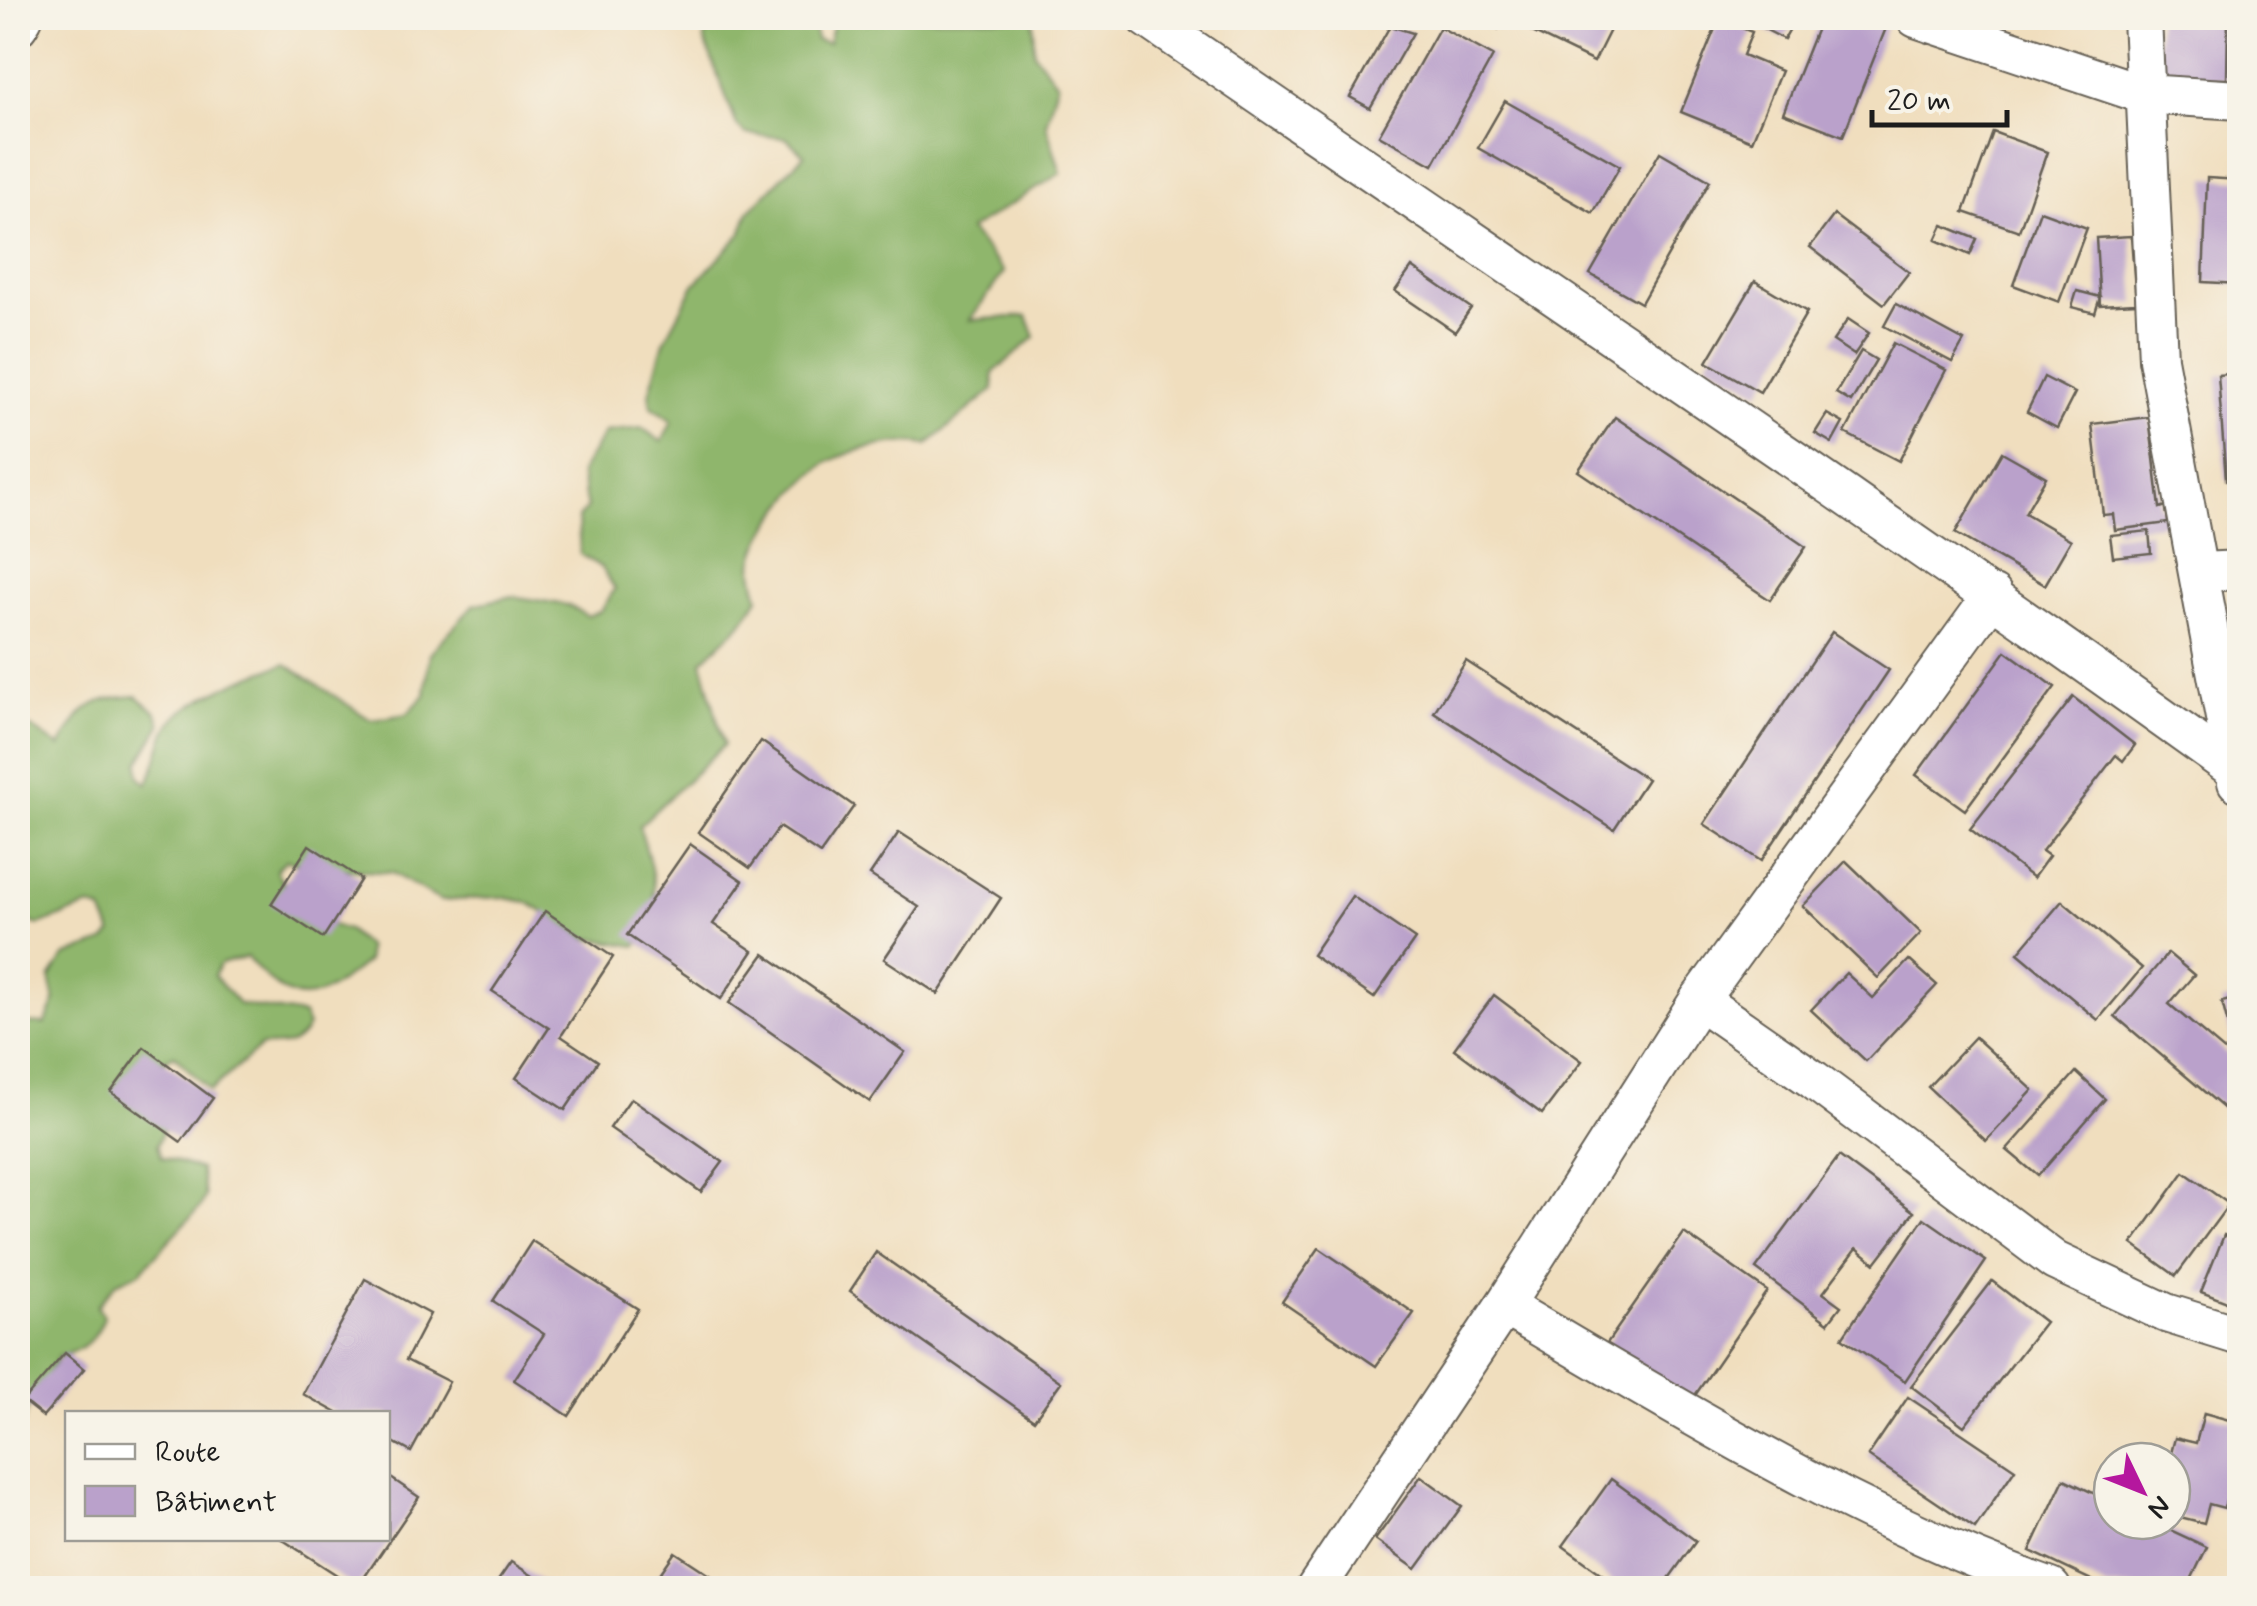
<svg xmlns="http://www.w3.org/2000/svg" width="2257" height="1606" viewBox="0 0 2257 1606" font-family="Mynerve,sans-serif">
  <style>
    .forest { fill: #8fb66c; stroke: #566944; stroke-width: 2.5 }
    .building { fill: #baa1cb }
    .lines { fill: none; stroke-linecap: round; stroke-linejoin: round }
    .street-casing { stroke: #666055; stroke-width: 42 }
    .street { stroke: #fff; stroke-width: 38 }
  </style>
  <rect width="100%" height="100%" fill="#f7f3e8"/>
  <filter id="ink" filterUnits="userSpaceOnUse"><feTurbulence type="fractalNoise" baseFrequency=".01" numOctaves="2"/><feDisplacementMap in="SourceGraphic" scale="20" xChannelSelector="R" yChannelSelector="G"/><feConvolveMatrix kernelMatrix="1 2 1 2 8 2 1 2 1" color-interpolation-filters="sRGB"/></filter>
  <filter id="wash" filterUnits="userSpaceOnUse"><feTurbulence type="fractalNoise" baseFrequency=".0048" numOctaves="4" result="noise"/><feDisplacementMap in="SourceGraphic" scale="40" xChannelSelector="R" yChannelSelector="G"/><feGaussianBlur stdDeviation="2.25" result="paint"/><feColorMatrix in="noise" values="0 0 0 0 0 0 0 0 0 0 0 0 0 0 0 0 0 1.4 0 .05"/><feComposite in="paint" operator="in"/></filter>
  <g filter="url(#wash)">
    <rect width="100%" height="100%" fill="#f0debe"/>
    <path class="forest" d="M714,18H813L816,40L828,43L834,18H1033L1034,53L1057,83L1046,124L1061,173L969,230L1004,272L970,320L1027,316L1035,337L993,373L994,389L927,445C899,439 855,448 829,462C802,477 754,536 753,568C753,577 757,589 759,598L740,625L702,661L724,745L639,826C653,870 665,907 636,946L585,938L527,902L499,897L441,901L392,873L311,867L286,860L276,870L301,915L348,930L367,947V961C313,1005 296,1014 247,957L220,964L214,976L239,1004L303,1015L308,1026C298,1048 283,1046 261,1046L210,1091L174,1055L162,1062L167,1120L157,1145L161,1157L200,1169L205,1196L201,1206L140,1272L116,1283L97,1306L104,1317C95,1341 82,1350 58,1357L27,1411L18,1440V1023L45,1024L55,1002L50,978L65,956L104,942L112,933L102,911L90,906L39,925L18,918V731L32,728L60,747C83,706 89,699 137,696L157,713L161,725L139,762V775L147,784C158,766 159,743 169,726C186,699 256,673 286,664L371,720L407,714L425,695L430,653L474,605L512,596L567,605L588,616L601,611L615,589L602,568L580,554L578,518L587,508L580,473L605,432L642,428L662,442L672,421L651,406L649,394L664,342L694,285L741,234L749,211L804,155L786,138L746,134L737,126L704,38Z"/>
    <g id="blocks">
      <g class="building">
        <polygon points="1473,18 1503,18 1498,29"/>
        <polygon points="1539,18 1616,18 1594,62 1532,32"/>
        <polygon points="1743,18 1796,18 1784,39"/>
        <polygon points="1821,18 1890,18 1843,136 1783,113"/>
        <polygon points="2158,18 2228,18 2227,79 2157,79"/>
        <polygon points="1719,19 1752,32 1743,55 1781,71 1752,141 1681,112"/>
        <polygon points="1390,26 1413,33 1370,108 1350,97"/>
        <polygon points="1440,27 1493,56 1433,165 1379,135"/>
        <polygon points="1505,101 1620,166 1593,213 1478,148"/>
        <polygon points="1993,132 2047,152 2019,231 1964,212"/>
        <polygon points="1660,152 1710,181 1641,303 1590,274"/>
        <polygon points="2207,178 2240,180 2240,284 2203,282"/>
        <polygon points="2040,211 2087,228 2059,302 2013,285"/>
        <polygon points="1834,215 1909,272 1884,304 1810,247"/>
        <polygon points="1943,225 1977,239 1970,255 1936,240"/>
        <polygon points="2131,236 2136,303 2100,305 2096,238"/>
        <polygon points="1412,267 1471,308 1455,332 1395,291"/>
        <polygon points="1755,281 1807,312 1760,392 1707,362"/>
        <polygon points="2077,291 2100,297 2095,313 2072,307"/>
        <polygon points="1896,304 1964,341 1952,362 1884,326"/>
        <polygon points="1848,319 1869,333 1854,355 1833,341"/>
        <polygon points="1893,343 1946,370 1899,461 1845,433"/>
        <polygon points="1861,351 1876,360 1851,402 1836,393"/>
        <polygon points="2240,373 2240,479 2226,480 2218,375"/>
        <polygon points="2044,377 2075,393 2057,428 2027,412"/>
        <polygon points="1827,414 1843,423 1832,443 1815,433"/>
        <polygon points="1615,417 1806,547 1770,600 1578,471"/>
        <polygon points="2149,417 2160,508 2166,506 2168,523 2115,530 2113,514 2103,515 2092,424"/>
        <polygon points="2002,452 2046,477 2025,513 2071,540 2045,585 1955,533"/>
        <polygon points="2149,531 2151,553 2113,557 2110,535"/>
        <polygon points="1832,632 1889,670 1761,861 1704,824"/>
        <polygon points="2006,651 2055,687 1965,810 1916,775"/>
        <polygon points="1466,661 1647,779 1614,829 1434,712"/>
        <polygon points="2073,697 2135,745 2123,761 2116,755 2042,851 2049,856 2033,878 1970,829"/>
        <polygon points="761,741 854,806 820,854 779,827 750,868 698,832"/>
        <polygon points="899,832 1001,898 938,994 884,959 919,907 870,875"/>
        <polygon points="690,844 743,881 713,924 753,951 721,999 627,935"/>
        <polygon points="309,845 361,879 323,938 271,904"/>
        <polygon points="1846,861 1921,933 1878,978 1803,906"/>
        <polygon points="1352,896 1415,939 1374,998 1312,955"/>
        <polygon points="2062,901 2142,968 2098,1020 2018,953"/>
        <polygon points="545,911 613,957 561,1036 598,1061 565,1110 516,1078 549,1028 492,991"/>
        <polygon points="2168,953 2194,975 2169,1004 2240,1064 2240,1112 2232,1105 2227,1111 2115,1016"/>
        <polygon points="764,954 905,1052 870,1102 729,1003"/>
        <polygon points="1909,960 1937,985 1866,1061 1811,1010 1846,973 1873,998"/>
        <polygon points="1494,995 1582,1061 1542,1114 1454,1049"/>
        <polygon points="2240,997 2240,1062 2238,1062 2222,1002"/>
        <polygon points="1975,1037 2033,1090 1986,1141 1928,1087"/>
        <polygon points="144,1047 213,1098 181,1142 111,1092"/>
        <polygon points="2076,1072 2105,1099 2038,1176 2007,1150"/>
        <polygon points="631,1098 723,1162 701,1192 610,1128"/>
        <polygon points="1839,1156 1914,1212 1875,1263 1857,1248 1823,1293 1841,1306 1828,1323 1756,1269"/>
        <polygon points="2184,1172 2229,1204 2176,1276 2132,1244"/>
        <polygon points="1924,1218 1986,1261 1905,1381 1842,1338"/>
        <polygon points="1684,1233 1767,1291 1689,1404 1605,1346"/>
        <polygon points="2224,1235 2240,1241 2240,1307 2201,1292"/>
        <polygon points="532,1241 638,1309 569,1416 514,1380 544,1334 493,1301"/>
        <polygon points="1319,1248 1414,1313 1376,1366 1282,1302"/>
        <polygon points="876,1252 1061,1382 1034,1420 850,1291"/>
        <polygon points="365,1279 430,1314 406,1360 449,1382 411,1452 388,1439 388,1414 339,1414 303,1394"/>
        <polygon points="1992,1281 2045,1322 1964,1426 1911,1386"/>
        <polygon points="65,1353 84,1369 43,1417 23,1401"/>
        <polygon points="1908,1397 2015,1469 1975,1528 1868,1456"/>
        <polygon points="2204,1413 2240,1423 2240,1450 2224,1508 2209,1504 2204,1523 2172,1515 2169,1461 2175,1438 2196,1443"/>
        <polygon points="388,1476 419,1497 357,1588 280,1538 388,1538"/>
        <polygon points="1421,1476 1462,1506 1416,1569 1375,1540"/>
        <polygon points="1611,1479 1696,1541 1662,1588 1621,1588 1563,1546"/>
        <polygon points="2064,1479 2112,1502 2112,1521 2151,1521 2207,1547 2187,1588 2108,1588 2030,1551"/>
        <polygon points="675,1552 730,1588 650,1588"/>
        <polygon points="511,1562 552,1588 493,1588"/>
      </g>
    </g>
  </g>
  <g filter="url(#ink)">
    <use href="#blocks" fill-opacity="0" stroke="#666055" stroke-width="2.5"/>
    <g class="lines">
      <g class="street-casing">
        <g id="street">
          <path d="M1147,18C1510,268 1878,512 2235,770"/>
          <polyline points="1916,18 2143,94 2240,100"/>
          <polyline points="2142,18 2158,359 2237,782"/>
          <polyline points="18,26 23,18"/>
          <polyline points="2201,572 2240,570"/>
          <polyline points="1699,1000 1814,1080 2055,1261 2166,1313 2240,1336"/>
          <path d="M1504,1306C1681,1409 1857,1519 2051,1588"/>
          <polyline points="1316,1588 1504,1306 1699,1000 1993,595"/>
        </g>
      </g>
      <use href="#street" class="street"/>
    </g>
  </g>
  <rect width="2257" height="1606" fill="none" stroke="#f7f3e8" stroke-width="60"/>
  <rect x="65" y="1411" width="325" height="130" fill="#f7f3e8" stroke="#9f9d96" stroke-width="2.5"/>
  <rect x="85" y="1444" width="50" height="15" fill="#ffffff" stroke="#9f9d96" stroke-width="2.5"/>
  <text x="155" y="1461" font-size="30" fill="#1c1c1c">Route</text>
  <rect x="85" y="1486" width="50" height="30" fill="#baa1cb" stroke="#9f9d96" stroke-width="2.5"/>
  <text x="155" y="1511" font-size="30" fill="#1c1c1c">Bâtiment</text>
  <g transform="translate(2142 1491) rotate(133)"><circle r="48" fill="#f7f3e8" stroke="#9f9d96" stroke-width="2.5"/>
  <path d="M0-8L18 38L0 25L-18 38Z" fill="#b5179e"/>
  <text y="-15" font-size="28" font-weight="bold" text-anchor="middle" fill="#1c1c1c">N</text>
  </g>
  <path d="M1872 110v15h135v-15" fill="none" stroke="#1c1c1c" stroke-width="5"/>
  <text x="1887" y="110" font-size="30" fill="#1c1c1c" stroke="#f7f3e8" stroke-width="8" paint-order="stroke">20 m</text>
</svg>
